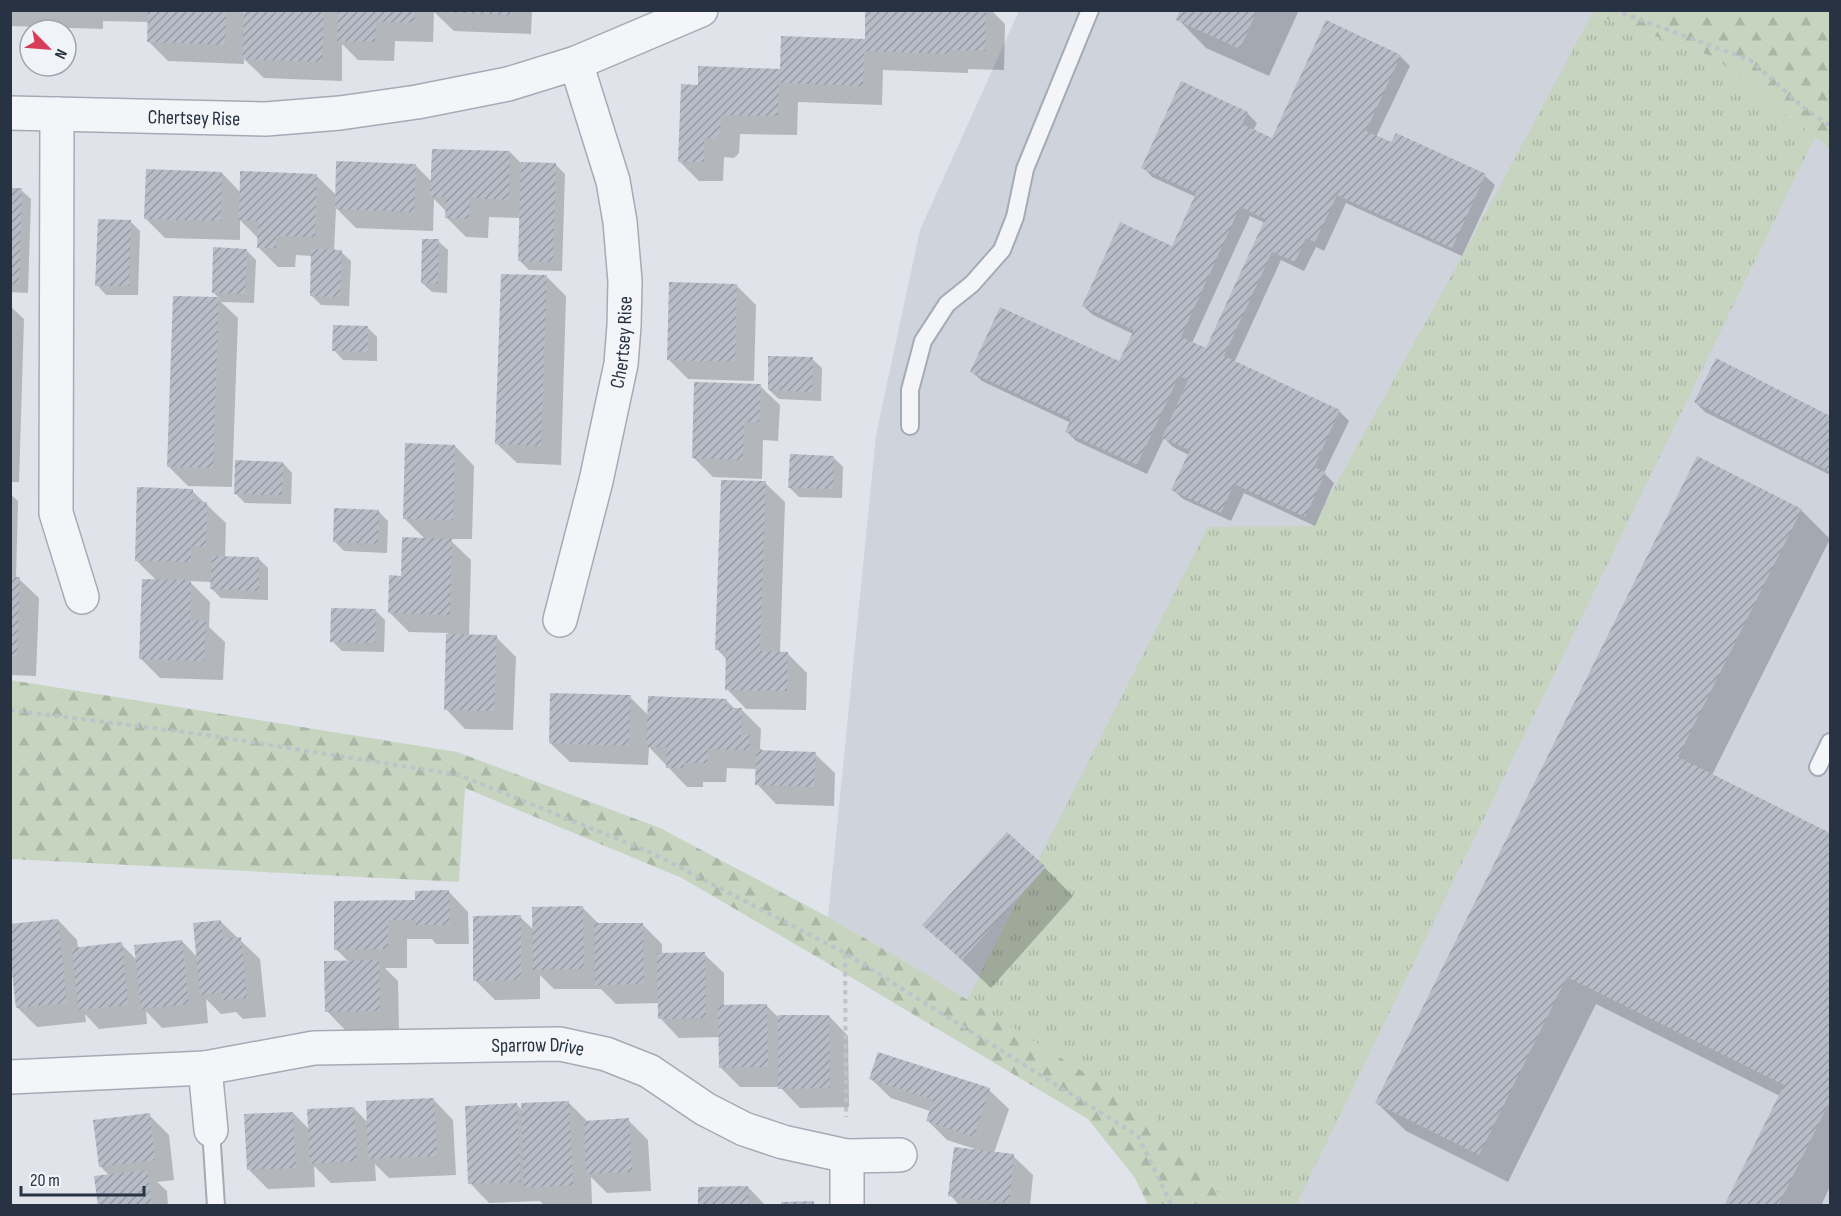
<svg xmlns="http://www.w3.org/2000/svg" width="1841" height="1216" viewBox="0 0 1841 1216" font-family="'Sofia Sans Condensed',sans-serif">
  <style>
    .built { fill: #ced3dc }
    .grass { fill: url(#grass-tufts) }
    .forest { fill: url(#forest-firs) }
    .shadow { fill: #0003; fill-rule: evenodd }
    .building { fill: url(#building-hatch); fill-rule: evenodd }
    .lines { fill: none; stroke-linecap: round; stroke-linejoin: round }
    .service-casing { stroke: #a5abb4; stroke-width: 20 }
    .minor-casing { stroke: #a5abb4; stroke-width: 36 }
    .path { stroke: #bec2c9; stroke-width: 4; stroke-dasharray: 4.5 4.5; stroke-linecap: butt }
    .service { stroke: #f3f5f8; stroke-width: 16 }
    .minor { stroke: #f3f5f8; stroke-width: 33 }
    .labels { text-anchor: middle; stroke-width: 6; stroke-linejoin: round; paint-order: stroke }
    .street-label { font-size: 20px; fill: #273242; stroke: #f0f3f7 }
  </style>
  <defs>
    <pattern id="grass-tufts" width="24" height="20" patternUnits="userSpaceOnUse" patternTransform="scale(1.5)"><rect width="24" height="20" fill="#c6d4c0"/><path d="M3 7l-1-3M5 7V3M7 7l1-3M15 17l-1-3M17 17v-4M19 17l1-3" fill="none" stroke="#aab6a6"/></pattern>
    <pattern id="forest-firs" width="22" height="20" patternUnits="userSpaceOnUse" patternTransform="scale(1.5)"><rect width="22" height="20" fill="#c6d4c0"/><path d="M5 1l3.5 6h-7zM16 11l3.5 6h-7z" fill="#aab6a6"/></pattern>
    <pattern id="building-hatch" width="6" height="6" patternUnits="userSpaceOnUse" patternTransform="scale(1.5)"><rect width="6" height="6" fill="#b7bdc7"/><path d="M-1 1l2-2M0 6l6-6M5 7l2-2" fill="none" stroke="#959aa3"/></pattern>
  </defs>
  <rect width="100%" height="100%" fill="#e0e4ea"/>
  <polygon class="built" points="1019,11 1587,11 1592,15 1714,57 1830,149 1830,1205 1228,1205 1156,1117 913,966 828,917 876,435 920,230"/>
  <polygon class="grass" points="1592,14 1714,57 1815,137 1296,1205 1228,1205 1156,1117 967,1000 1208,527 1313,526 1475,233"/>
  <g class="forest">
    <polygon points="1587,11 1830,11 1830,149 1714,57 1592,14"/>
    <polygon points="10,680 457,752 660,828 828,917 913,966 1156,1117 1228,1205 1148,1205 1135,1178 1088,1119 834,967 682,878 465,788 459,882 11,859"/>
  </g>
  <g class="shadow">
    <polygon points="10,10 241,10 245,15 245,10 532,10 531,34 454,31 434,12 433,42 395,41 394,61 358,60 342,44 342,81 264,78 244,59 244,64 168,61 149,42 149,22 103,21 103,29 10,26"/>
    <polygon points="867,10 991,10 1005,24 1004,70 968,69 968,73 883,70 882,105 798,102 797,135 740,134 739,153 734,158 724,157 723,181 699,181 679,161 699,86 781,70 866,40"/>
    <polygon points="1182,10 1299,10 1269,76 1206,48 1178,19"/>
    <path d="M1400,56L1410,66L1376,137L1392,144L1396,135L1485,176L1495,185L1462,256L1346,203L1324,251L1316,247L1304,271L1281,260L1234,363L1339,411L1349,421L1324,473L1334,483L1315,526L1244,493L1231,521L1183,499L1173,490L1189,455L1173,447L1164,438L1147,474L1076,441L1067,432L1071,423L982,381L972,372L1120,363L1133,334L1093,315L1083,306L1173,248L1196,197L1152,177L1143,167L1247,113L1257,123L1253,131L1273,140ZM1250,216L1265,223L1207,350L1192,343Z"/>
    <polygon points="510,152 523,165 555,164 565,174 562,271 529,270 519,260 521,218 489,217 488,238 466,237 447,218 447,212 434,199 433,231 356,228 336,208 334,252 341,252 351,261 349,306 321,305 311,295 312,256 296,255 295,267 278,267 259,248 259,239 240,220 240,240 165,238 145,218 222,173 241,193 316,175 337,196 415,165 432,182"/>
    <polygon points="10,189 21,190 31,199 28,293 10,292"/>
    <polygon points="131,222 140,231 138,295 106,295 97,285"/>
    <polygon points="438,241 448,250 447,293 432,292 422,283"/>
    <polygon points="246,250 256,260 254,303 221,302 238,318 232,487 188,486 168,466 174,297 220,299 213,292"/>
    <polygon points="547,277 566,296 561,465 517,463 497,444"/>
    <polygon points="737,286 756,305 754,381 688,379 668,359"/>
    <polygon points="10,306 24,319 19,482 10,482"/>
    <polygon points="368,328 377,337 377,361 343,360 334,350"/>
    <polygon points="812,359 822,368 821,401 779,399 769,390"/>
    <polygon points="1717,360 1830,417 1830,475 1705,412 1695,402"/>
    <polygon points="760,386 780,405 778,441 763,440 762,479 713,477 693,457"/>
    <polygon points="455,446 474,466 472,539 449,539 471,560 469,636 496,637 516,657 513,730 465,729 446,709 448,633 409,632 389,612 403,577 426,540 404,518"/>
    <polygon points="833,457 843,467 842,498 799,497 790,488"/>
    <polygon points="283,463 292,473 291,504 245,503 235,493"/>
    <polygon points="765,483 785,502 780,653 787,653 807,673 806,710 746,709 727,689 727,660 717,649"/>
    <polygon points="192,491 226,523 225,558 259,559 268,568 268,600 221,598 212,589 212,582 189,581 210,602 209,627 225,642 223,680 160,678 140,658 157,581 136,560"/>
    <polygon points="10,494 18,501 16,579 19,579 39,598 36,676 10,675"/>
    <polygon points="1801,510 1830,539 1712,775 1830,834 1830,1186 1821,1206 1726,1206 1780,1096 1596,1004 1508,1182 1406,1131 1377,1103"/>
    <polygon points="378,511 388,521 387,553 344,551 335,542"/>
    <polygon points="376,611 385,620 384,652 342,651 332,641"/>
    <polygon points="630,697 649,716 727,701 735,709 741,709 761,729 760,748 764,752 815,754 835,773 834,806 776,804 757,784 757,769 727,768 726,782 703,782 703,787 687,787 649,747 648,765 570,762 550,743"/>
    <polygon points="1045,868 1073,896 991,988 925,925"/>
    <polygon points="449,892 468,912 469,944 436,944 432,939 407,939 407,968 385,968 398,981 399,1030 346,1031 327,1011 349,962 336,949 416,901"/>
    <polygon points="583,908 600,925 643,925 662,944 662,954 704,954 724,973 724,1006 767,1006 778,1017 829,1016 848,1036 849,1107 800,1108 780,1087 740,1087 720,1067 720,1037 679,1038 660,1018 659,1003 616,1004 601,989 554,989 540,975 540,999 495,1000 475,980 520,917 534,930"/>
    <polygon points="58,920 77,940 78,948 121,944 137,960 182,941 197,957 220,921 260,959 266,1017 243,1019 236,1012 221,1014 206,999 208,1023 162,1028 146,1011 147,1024 99,1029 85,1014 86,1022 37,1027 17,1007"/>
    <polygon points="871,1079 989,1090 1009,1109 994,1153 1013,1156 1033,1175 1030,1206 960,1206 950,1195 975,1149 947,1140 928,1121 930,1111 891,1098"/>
    <polygon points="434,1100 453,1120 456,1175 389,1178 375,1164 376,1181 331,1183 314,1166 315,1187 268,1189 248,1169 293,1113 310,1130 354,1108 368,1123"/>
    <polygon points="569,1103 588,1122 628,1120 648,1140 651,1191 607,1193 591,1177 592,1205 545,1206 540,1201 489,1203 470,1183 517,1105 523,1111"/>
    <polygon points="149,1115 169,1135 174,1180 157,1182 167,1191 168,1206 99,1206 110,1176 100,1166"/>
    <polygon points="748,1187 766,1206 700,1206"/>
  </g>
  <g class="building">
    <polygon points="148,10 226,10 225,45 147,42"/>
    <polygon points="244,10 324,10 322,62 242,59"/>
    <polygon points="338,10 415,10 414,23 376,22 375,42 337,41"/>
    <polygon points="435,10 512,10 512,15 435,12"/>
    <polygon points="865,10 986,10 985,51 949,50 949,54 864,51 863,86 779,83 778,116 721,115 720,133 714,139 704,138 704,162 678,162 681,84 698,85 698,66 780,69 781,36 865,39"/>
    <polygon points="1180,10 1257,10 1240,49 1176,20"/>
    <path d="M1326,20L1401,55L1366,131L1391,142L1396,133L1486,174L1452,248L1337,195L1315,242L1306,238L1295,262L1272,252L1224,356L1340,410L1314,467L1326,472L1305,517L1234,484L1221,513L1171,490L1190,450L1162,438L1188,380L1179,376L1137,465L1065,432L1071,419L970,372L1000,307L1119,361L1134,330L1082,306L1120,222L1172,246L1196,193L1141,168L1181,81L1248,112L1242,124L1272,138ZM1240,207L1265,219L1206,348L1181,337Z"/>
    <polygon points="432,149 510,151 509,200 470,198 469,219 445,218 446,197 430,197"/>
    <polygon points="336,161 416,164 414,212 335,209"/>
    <polygon points="521,162 556,163 553,262 518,261"/>
    <polygon points="146,169 222,172 221,221 144,219"/>
    <polygon points="240,171 317,174 315,237 276,236 276,248 257,248 258,221 239,220"/>
    <polygon points="10,188 22,188 19,284 10,284"/>
    <polygon points="98,219 131,220 129,286 95,286"/>
    <polygon points="422,239 439,239 438,284 421,283"/>
    <polygon points="213,247 247,249 245,294 212,293"/>
    <polygon points="311,249 342,250 340,297 310,296"/>
    <polygon points="501,274 547,275 541,446 495,444"/>
    <polygon points="669,282 737,284 735,362 667,360"/>
    <polygon points="173,296 219,297 213,468 167,467"/>
    <polygon points="333,325 368,326 368,352 332,351"/>
    <polygon points="768,356 813,357 812,392 768,390"/>
    <polygon points="1716,358 1830,416 1830,472 1694,402"/>
    <polygon points="694,382 761,384 759,422 744,422 743,460 692,458"/>
    <polygon points="405,443 455,445 453,520 403,519"/>
    <polygon points="790,454 834,456 833,489 788,488"/>
    <polygon points="1697,456 1802,509 1678,757 1830,833 1830,1101 1778,1206 1724,1206 1784,1085 1567,977 1479,1155 1375,1103"/>
    <polygon points="235,460 283,462 282,495 234,494"/>
    <polygon points="721,480 766,481 760,651 788,652 787,691 725,690 726,650 715,650"/>
    <polygon points="137,487 193,489 193,502 207,502 206,547 191,546 191,562 135,561"/>
    <polygon points="334,508 379,510 378,544 333,542"/>
    <polygon points="402,537 452,539 450,615 388,613 389,575 401,576"/>
    <polygon points="212,556 259,557 259,591 210,589"/>
    <polygon points="10,577 20,577 17,657 10,657"/>
    <polygon points="142,579 191,580 190,620 206,621 204,661 139,659"/>
    <polygon points="331,608 376,609 375,643 330,642"/>
    <polygon points="446,634 497,635 494,711 444,710"/>
    <polygon points="550,693 631,695 629,746 549,743"/>
    <polygon points="648,696 727,699 727,708 742,708 741,735 750,735 750,750 708,749 707,763 684,763 684,768 666,768 667,747 646,747"/>
    <polygon points="756,750 816,752 814,787 755,785"/>
    <polygon points="1007,832 1046,867 962,960 922,925"/>
    <polygon points="449,890 450,925 415,925 415,920 388,920 388,949 334,950 334,901 415,900 415,891"/>
    <polygon points="583,906 584,969 533,970 532,907"/>
    <polygon points="521,915 521,980 473,981 473,916"/>
    <polygon points="58,919 67,1003 16,1008 10,954 10,924"/>
    <polygon points="221,920 223,939 241,937 247,998 222,1000 222,993 200,995 193,923"/>
    <polygon points="594,923 643,923 644,984 595,985"/>
    <polygon points="182,940 189,1004 141,1009 134,945"/>
    <polygon points="122,942 128,1005 78,1010 72,948"/>
    <polygon points="705,952 706,1018 658,1019 657,953"/>
    <polygon points="379,960 380,1011 325,1012 324,961"/>
    <polygon points="767,1004 768,1067 719,1068 718,1005"/>
    <polygon points="778,1015 829,1015 830,1088 778,1089"/>
    <polygon points="878,1052 990,1088 974,1137 926,1121 933,1100 869,1079"/>
    <polygon points="434,1098 437,1156 368,1159 366,1101"/>
    <polygon points="569,1101 573,1185 524,1188 521,1103"/>
    <polygon points="517,1103 521,1182 468,1184 465,1106"/>
    <polygon points="354,1107 357,1161 310,1164 307,1109"/>
    <polygon points="293,1112 296,1168 247,1170 244,1114"/>
    <polygon points="150,1113 155,1160 99,1167 93,1120"/>
    <polygon points="629,1118 632,1172 586,1174 584,1121"/>
    <polygon points="954,1147 1014,1154 1009,1203 948,1196"/>
    <polygon points="147,1170 152,1206 98,1206 94,1176"/>
    <polygon points="748,1186 749,1206 698,1206 698,1187"/>
    <polygon points="814,1201 814,1206 781,1206 781,1202"/>
  </g>
  <g class="lines">
    <g class="service-casing">
      <g id="service">
        <polyline points="910,426 910,390 923,341 947,304 972,284 1002,250 1015,217 1025,169 1090,10"/>
        <polyline points="1818,767 1830,742"/>
        <polyline points="211,1130 216,1206"/>
      </g>
    </g>
    <g class="minor-casing">
      <g id="minor">
        <path id="s1" d="M10,113L266,119L340,113L417,102L508,84L576,63L701,10"/>
        <polyline points="57,114 56,513 82,597"/>
        <path id="s2" d="M560,620L596,481L621,364L624,326L625,281L620,222L613,181L576,63"/>
        <polyline points="205,1068 211,1130"/>
        <path id="s3" d="M10,1077L205,1068L314,1048L560,1044L606,1054L649,1071L705,1109L744,1129L783,1142L847,1156L900,1155"/>
        <polyline points="847,1156 847,1206"/>
      </g>
    </g>
    <g class="path">
      <polyline points="1614,10 1750,60 1803,107 1830,126"/>
      <polyline points="10,710 200,734 459,775 652,853 845,953 1138,1136 1172,1206"/>
      <polyline points="845,954 846,1117"/>
    </g>
    <use href="#service" class="service"/>
    <use href="#minor" class="minor"/>
  </g>
  <g class="labels">
    <g class="street-label">
      <text dy="7" stroke="none"><textPath href="#s1" startOffset="184">Chertsey Rise</textPath></text>
      <text dy="7" stroke="none"><textPath href="#s2" startOffset="285">Chertsey Rise</textPath></text>
      <text dy="7" stroke="none"><textPath href="#s3" startOffset="530">Sparrow Drive</textPath></text>
    </g>
  </g>
  <rect width="1841" height="1216" fill="none" stroke="#273242" stroke-width="24"/>
  <g transform="translate(48 48) rotate(115)"><circle r="28" fill="#f0f3f7" stroke="#a0a6af" stroke-width="1.5"/>
  <path d="M0-4.5L10 22L0 15L-10 22Z" fill="#d73d58"/>
  <text y="-9" font-size="16" font-weight="bold" text-anchor="middle" fill="#273242">N</text>
  </g>
  <path d="M21 1186v9h123v-9" fill="none" stroke="#273242" stroke-width="3"/>
  <text x="30" y="1186" font-size="18" fill="#273242" stroke="#f0f3f7" stroke-width="4.5" paint-order="stroke">20 m</text>
</svg>
